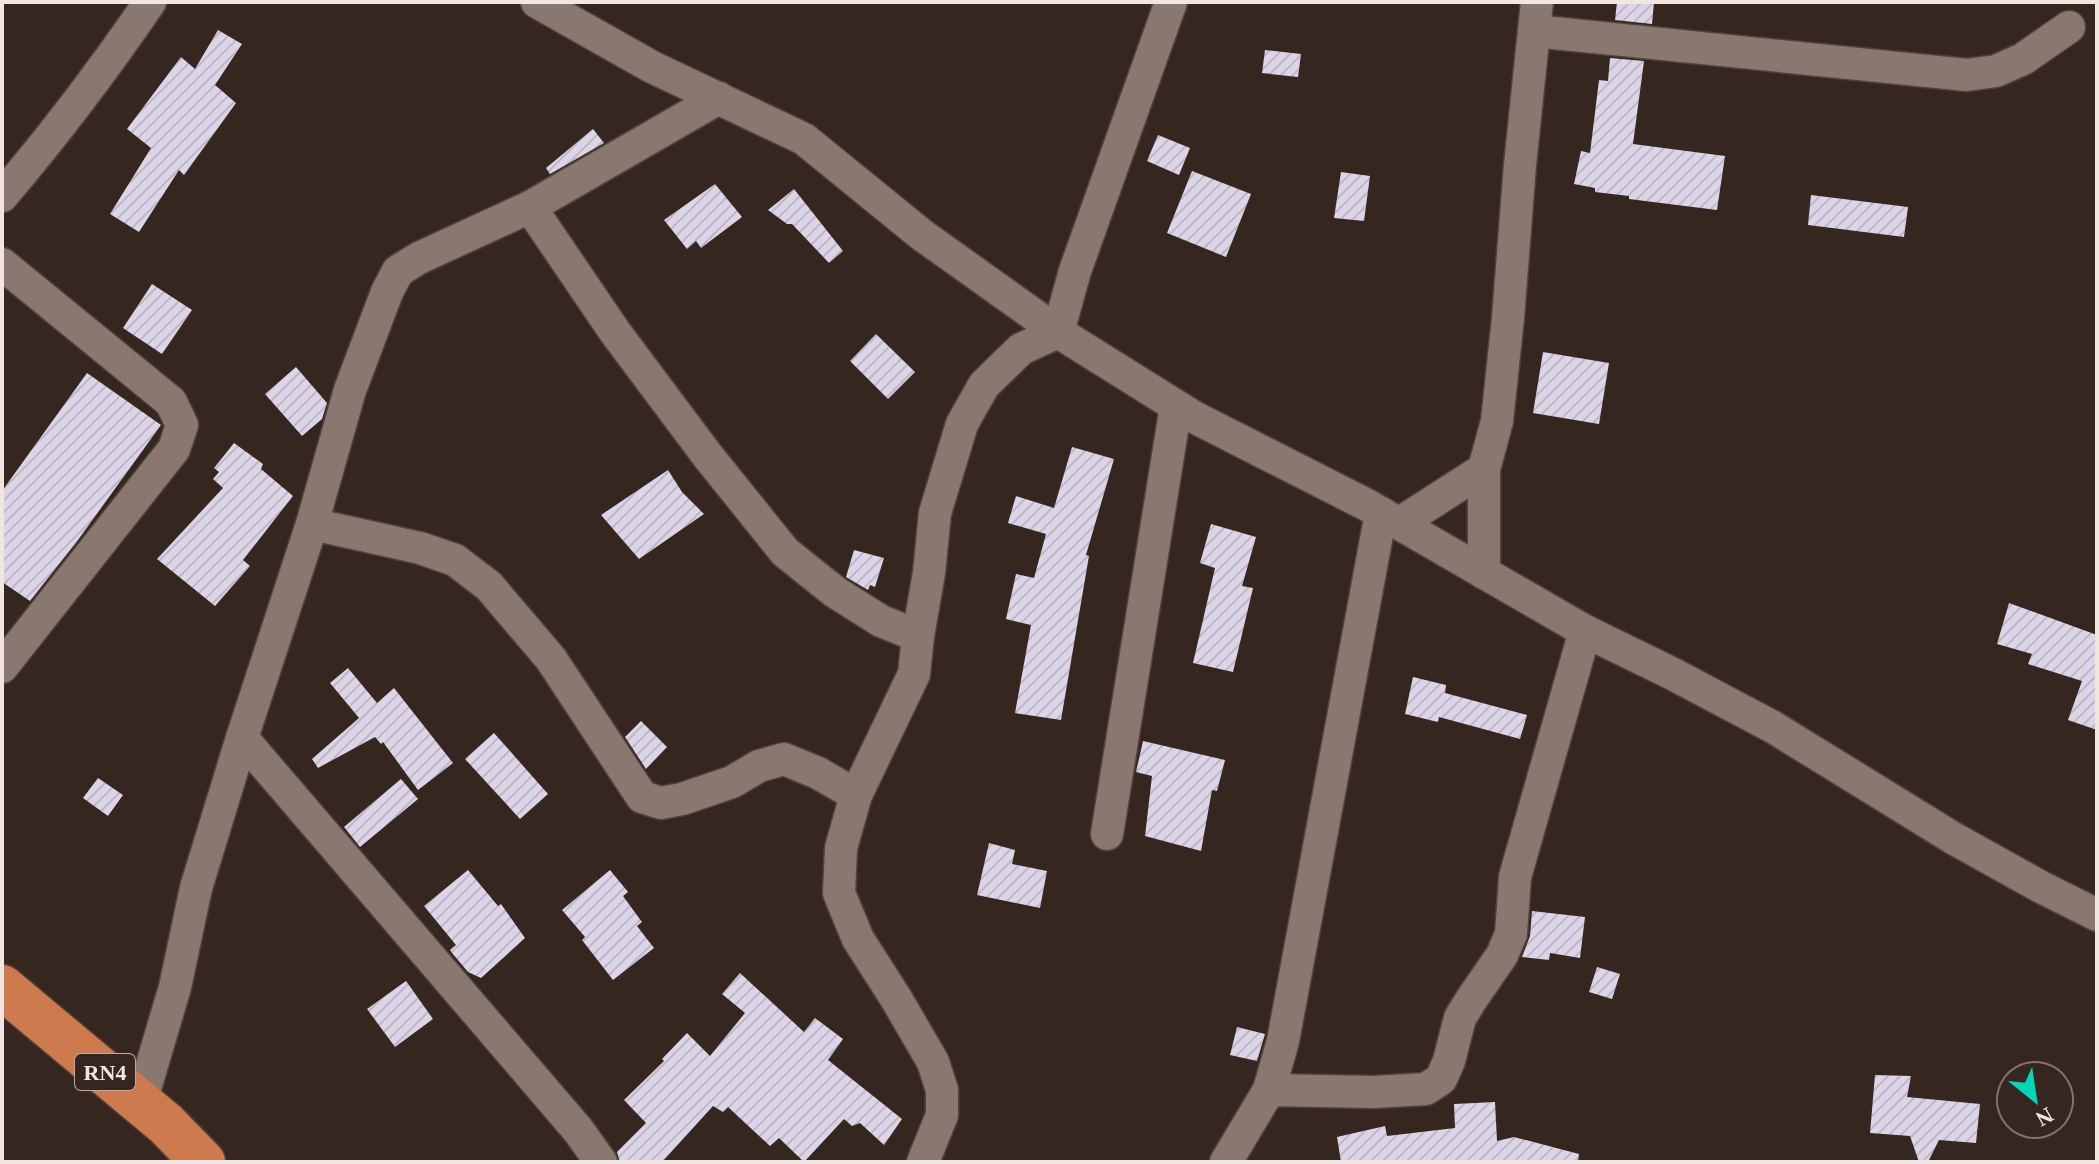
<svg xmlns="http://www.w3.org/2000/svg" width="2099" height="1164" viewBox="0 0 2099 1164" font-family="Georgia,serif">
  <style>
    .building { fill: url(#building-hatch) }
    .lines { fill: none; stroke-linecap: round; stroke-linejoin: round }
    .minor-casing { stroke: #50433d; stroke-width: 35 }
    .highway-casing { stroke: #50433d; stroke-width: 47 }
    .minor { stroke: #8a776f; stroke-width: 32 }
    .highway { stroke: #ce7a4e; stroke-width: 44 }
    .labels { text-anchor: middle; stroke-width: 8; stroke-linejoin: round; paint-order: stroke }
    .shield { fill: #362620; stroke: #b9aca8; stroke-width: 2 }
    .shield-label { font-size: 22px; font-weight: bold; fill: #f1e6e2 }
  </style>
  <defs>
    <pattern id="building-hatch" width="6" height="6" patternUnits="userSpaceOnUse" patternTransform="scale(2)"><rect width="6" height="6" fill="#dbd5e7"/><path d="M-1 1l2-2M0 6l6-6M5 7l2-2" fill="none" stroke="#beb8c6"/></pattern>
  </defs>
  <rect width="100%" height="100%" fill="#362620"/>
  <g class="building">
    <polygon points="1617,2 1654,2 1652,24 1615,20"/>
    <polygon points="218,30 242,44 215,85 236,103 184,175 179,170 139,232 110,214 151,148 127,129 181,57 195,69"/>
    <polygon points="1265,50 1301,54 1298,77 1262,73"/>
    <polygon points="1610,58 1644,61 1633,144 1725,156 1717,210 1629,199 1629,196 1595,192 1595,188 1574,184 1581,151 1590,153 1599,80 1608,81"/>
    <polygon points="593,129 604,143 550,174 546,168"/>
    <polygon points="1158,135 1190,148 1179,175 1147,161"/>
    <polygon points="1192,171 1251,194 1226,257 1167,233"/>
    <polygon points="1341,172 1370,176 1364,221 1334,218"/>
    <polygon points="715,184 742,217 701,248 696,241 687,249 664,220"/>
    <polygon points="794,189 843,251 829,263 792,224 787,224 768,210"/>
    <polygon points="1811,195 1908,207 1904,237 1808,225"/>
    <polygon points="152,284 192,310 162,354 123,328"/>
    <polygon points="876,334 915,372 888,399 850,361"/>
    <polygon points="1543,352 1609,363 1599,424 1533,413"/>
    <polygon points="296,367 327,403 322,419 302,436 265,394"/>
    <polygon points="87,373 161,425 78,540 30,601 2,582 2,491"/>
    <polygon points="234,443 263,464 261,469 293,496 243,560 250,566 215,606 157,559 223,488 213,479 219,472 214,468"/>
    <polygon points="1072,447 1114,459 1086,555 1089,556 1061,720 1015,713 1031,625 1006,619 1016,574 1034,578 1046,534 1008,523 1016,496 1054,508"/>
    <polygon points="668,470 682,492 704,514 639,559 601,515"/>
    <polygon points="1211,524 1256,537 1242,586 1253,588 1233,672 1193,663 1215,568 1200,563"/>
    <polygon points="854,550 884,558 875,587 870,585 868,590 846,577"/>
    <polygon points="2009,603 2097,635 2097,730 2068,720 2082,681 2028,664 2032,654 1997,644"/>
    <polygon points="348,668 377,703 394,688 453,763 418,790 383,742 381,744 375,737 318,768 312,759 359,718 330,683"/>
    <polygon points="1413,677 1446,685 1445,693 1527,715 1520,739 1439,717 1438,722 1405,714"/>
    <polygon points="641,721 667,747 646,769 625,737"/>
    <polygon points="494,733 548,794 520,819 465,759"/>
    <polygon points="1143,741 1225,760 1217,791 1212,790 1201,851 1145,836 1152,776 1136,772"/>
    <polygon points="98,778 123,795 108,816 83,798"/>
    <polygon points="401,779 418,799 360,847 344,827"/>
    <polygon points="989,843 1015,850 1012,864 1047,871 1040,908 977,895"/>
    <polygon points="468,870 498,906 501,904 525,938 481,978 468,972 452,953 450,950 456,945 424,906"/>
    <polygon points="610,870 628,892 623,896 642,922 637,926 654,948 613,980 582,940 585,937 562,910"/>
    <polygon points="1532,911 1585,917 1580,958 1550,953 1549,960 1522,957 1530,936"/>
    <polygon points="1597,967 1620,974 1612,999 1589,992"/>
    <polygon points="740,973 804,1032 815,1018 843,1039 828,1060 902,1119 884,1145 860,1123 852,1126 844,1119 804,1162 779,1138 770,1146 728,1107 723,1112 713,1106 662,1162 620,1162 617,1152 646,1123 624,1100 664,1061 662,1059 687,1033 710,1056 745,1013 722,994"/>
    <polygon points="406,981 433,1019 395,1047 367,1009"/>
    <polygon points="1237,1027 1265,1034 1257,1061 1230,1055"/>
    <polygon points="1875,1075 1911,1076 1907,1097 1980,1104 1976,1143 1939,1140 1928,1162 1919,1162 1910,1136 1870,1133"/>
    <polygon points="1495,1102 1497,1141 1514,1137 1579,1154 1578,1162 1341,1162 1337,1137 1385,1126 1387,1136 1455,1128 1454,1104"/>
  </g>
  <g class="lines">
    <g class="minor-casing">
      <g id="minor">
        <polyline points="537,2 652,67 804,139 922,235 1058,332 1194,417 1367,505 1585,631 1673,674 1773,727 1953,838 2041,887 2097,915"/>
        <polyline points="1534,31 1967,75 1996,71 2023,59 2069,27"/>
        <path d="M2,196C55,134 104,69 150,2"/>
        <polyline points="530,207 615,332 707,455 785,552 835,592 881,621 918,636"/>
        <polyline points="2,264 171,402 182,425 174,449 2,667"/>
        <polyline points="1058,332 1075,271 1171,2"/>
        <polyline points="1400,523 1484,469"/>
        <polyline points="312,524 420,548 455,560 489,586 551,659 642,797 661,803 682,799 732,782 759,766 784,759 818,773 856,795"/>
        <polyline points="1484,573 1484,469 1497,421 1508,318 1520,165 1537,2"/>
        <polyline points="242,738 578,1130 601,1162"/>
        <polyline points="1107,834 1176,406"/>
        <polyline points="1269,1090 1374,1092 1426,1089 1441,1079 1449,1061 1460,1018 1471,1000 1502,955 1511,934 1515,877 1585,631"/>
        <polyline points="141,1102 175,987 196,888 242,738 312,524 350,390 387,292 398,271 419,258 530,207 719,98"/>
        <polyline points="923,1162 942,1115 942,1090 933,1062 897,1000 858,939 839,893 841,848 856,795 914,674 918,636 929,573 935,513 962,424 984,385 1021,349 1058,332"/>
        <polyline points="1226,1162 1269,1090 1283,1041 1381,513"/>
      </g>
    </g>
    <g class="highway-casing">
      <polyline id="highway" points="2,987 166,1124 203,1162"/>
    </g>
    <use href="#minor" class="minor"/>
    <use href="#highway" class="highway"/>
  </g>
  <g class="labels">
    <rect class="shield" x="75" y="1054" width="60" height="36" rx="6"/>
    <g class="shield-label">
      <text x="105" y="1080">RN4</text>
    </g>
  </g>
  <rect width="2099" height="1164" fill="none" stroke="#f1e6e2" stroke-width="8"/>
  <g transform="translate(2035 1100) rotate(150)"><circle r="38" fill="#362620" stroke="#81736e" stroke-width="2"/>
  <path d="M0-6L14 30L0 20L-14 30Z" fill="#05d5b6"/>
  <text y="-12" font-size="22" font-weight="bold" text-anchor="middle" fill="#f1e6e2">N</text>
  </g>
</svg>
